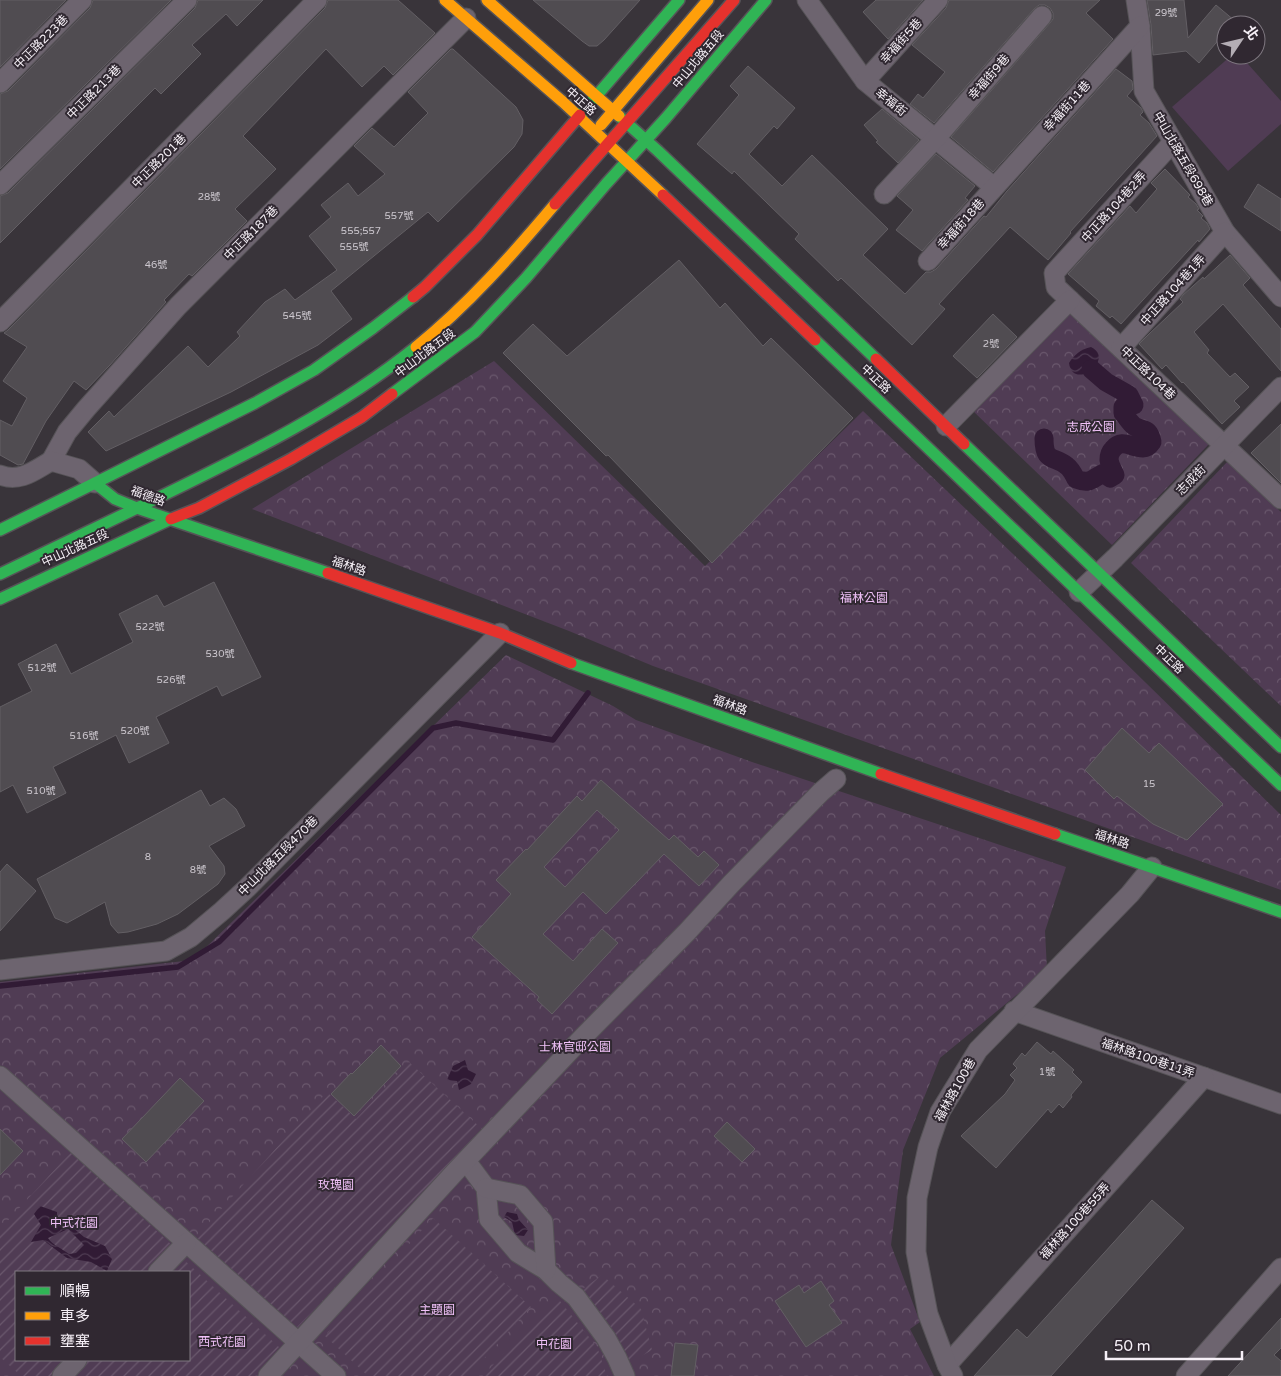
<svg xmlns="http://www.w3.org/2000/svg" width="1281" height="1376" viewBox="0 0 1281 1376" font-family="'Varela Round','Noto Sans TC',sans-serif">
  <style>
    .grass { fill: #503c54 }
    .forest { fill: url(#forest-crowns); fill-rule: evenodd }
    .garden { fill: url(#garden-furrows) }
    .water { fill: url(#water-waves); fill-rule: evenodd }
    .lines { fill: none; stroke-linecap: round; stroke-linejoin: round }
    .stream { stroke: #311b35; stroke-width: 5.5 }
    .canal { stroke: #311b35; stroke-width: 19 }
    .building { fill: #504c51; stroke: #635f64; fill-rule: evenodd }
    .street-casing { stroke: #565357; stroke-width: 21 }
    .fast-casing { stroke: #565357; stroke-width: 14 }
    .slow-casing { stroke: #565357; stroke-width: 14 }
    .jam-casing { stroke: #565357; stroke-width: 14 }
    .street { stroke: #6d646f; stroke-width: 19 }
    .fast { stroke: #30b455; stroke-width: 11 }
    .slow { stroke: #ff9f0a; stroke-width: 11 }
    .jam { stroke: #e5322d; stroke-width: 11 }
    .labels { text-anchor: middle; stroke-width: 4; stroke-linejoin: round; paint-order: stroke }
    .number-label { font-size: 10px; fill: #ccc7ce }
    .street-label { font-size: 12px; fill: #f6f0f7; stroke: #302831 }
    .park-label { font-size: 12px; fill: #f0c1f8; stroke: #302831 }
  </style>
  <defs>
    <pattern id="forest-crowns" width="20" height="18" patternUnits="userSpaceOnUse" patternTransform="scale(1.25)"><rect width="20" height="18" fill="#503c54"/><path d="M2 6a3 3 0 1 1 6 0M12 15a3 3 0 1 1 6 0" fill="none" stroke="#6a586d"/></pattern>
    <pattern id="garden-furrows" width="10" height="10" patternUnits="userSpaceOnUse" patternTransform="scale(1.25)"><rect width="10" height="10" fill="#503c54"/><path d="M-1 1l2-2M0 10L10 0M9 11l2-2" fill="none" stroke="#6a586d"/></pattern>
    <pattern id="water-waves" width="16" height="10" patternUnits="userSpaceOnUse" patternTransform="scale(1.25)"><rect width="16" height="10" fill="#311b35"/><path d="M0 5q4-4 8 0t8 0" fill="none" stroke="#4f3c53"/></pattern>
  </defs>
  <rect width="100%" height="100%" fill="#39343a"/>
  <polygon class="grass" points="1232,55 1240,55 1281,101 1281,124 1228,171 1172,107"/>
  <g class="forest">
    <polygon points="1070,310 1209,444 1112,545 973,411"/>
    <polygon points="494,361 705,566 863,411 1055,594 1281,815 1281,890 653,666 569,631 252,509"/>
    <polygon points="1228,461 1281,512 1281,706 1131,563"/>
    <path d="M506,655L613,706L636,720L752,762L1066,867L1045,931L1047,970L940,1058L903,1150L891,1245L920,1322L910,1329L934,1376H0V982L193,960ZM16,1272H189V1360H16Z"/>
  </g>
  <g class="garden">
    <polygon points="409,1062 482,1129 297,1328 196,1237 327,1092 356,1119"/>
    <polygon points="71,1152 174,1247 150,1272 16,1272 16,1360 69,1360 54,1376 21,1376 0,1357 0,1229"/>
    <polygon points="433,1218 531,1307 468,1376 368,1376 325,1336"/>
    <polygon points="181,1257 280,1348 255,1376 72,1376 87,1360 189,1360 189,1272 167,1272"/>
    <polygon points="602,1275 641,1309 652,1350 626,1365 577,1293"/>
    <polygon points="556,1296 597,1347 607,1376 483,1376"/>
  </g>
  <g class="water">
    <path d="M1091,347C1116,359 1073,392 1069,363C1074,355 1081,349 1091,347Z"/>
    <polygon points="465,1060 468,1070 476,1074 471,1084 459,1090 457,1081 447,1080 453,1066"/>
    <path d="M40,1206L57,1212V1220L66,1222L84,1237L105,1246L112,1259L107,1271L91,1262L67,1258L43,1240L31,1242L41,1225L34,1214ZM68,1229L84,1245L76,1253L69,1254C63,1249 52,1245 48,1238Z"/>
    <polygon points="507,1212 517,1214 519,1220 528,1230 524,1236 515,1235 512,1222 504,1217"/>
  </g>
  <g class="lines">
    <polyline class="stream" points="0,986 178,967 219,942 433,728 456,723 553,740 588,693"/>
    <path class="canal" d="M1044,438C1044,464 1054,455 1067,466C1071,469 1074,475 1076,479C1091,485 1092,478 1104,473L1110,478L1115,475C1113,470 1110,466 1109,460C1109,456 1110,452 1113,449C1122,438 1131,448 1143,448C1147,448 1150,445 1152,442C1149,426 1143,432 1134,426C1130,423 1126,416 1123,413V407L1134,405L1129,395L1106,382L1091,369"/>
  </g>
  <g class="building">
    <polygon points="0,0 66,0 0,67"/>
    <polygon points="93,0 171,0 0,169 0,94 8,91 90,8"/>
    <polygon points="198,0 263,0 237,26 226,14 192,45 201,54 161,94 155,88 0,243 0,196 8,193 195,8"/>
    <polygon points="328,0 398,0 435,33 393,75 384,66 362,87 326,49 243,136 276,169 235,209 247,221 192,276 189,274 164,300 166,302 109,366 86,390 74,381 46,421 23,464 18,465 0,455 0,420 12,426 27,398 3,381 27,347 4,333 8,330 325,8"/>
    <polygon points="533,0 640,0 604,40 597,46 589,46 582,41"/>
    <polygon points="876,0 923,0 888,39 863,12"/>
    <polygon points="949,0 1100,0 1086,13 1113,39 993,172 951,137 1050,23 1053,19 1053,13 1050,8 1045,5 1039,5 1034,9 934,123 910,104 918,94 923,98 945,72 912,45 946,8"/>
    <polygon points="1147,0 1184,0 1188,38 1216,5 1235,21 1231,25 1226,25 1226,31 1199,63 1186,51 1153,55 1151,25"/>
    <polygon points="451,49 453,49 516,107 523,120 522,134 514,147 438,222 428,212 331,291 352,319 318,345 231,392 106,451 88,432 109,411 114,417 188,346 208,367 240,336 237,332 265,302 285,289 295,300 337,270 309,236 331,217 321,205 348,183 358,196 385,174 354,146 372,128 394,147 428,113 408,92"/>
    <polygon points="748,66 795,108 777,129 774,126 749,154 782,186 812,155 888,229 863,255 905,294 926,272 931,272 936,269 984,216 986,217 1007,191 1116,69 1132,81 1133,89 1127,96 1141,108 1143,112 1140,115 1149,123 1157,136 1070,232 1071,233 1048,260 1010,227 939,304 945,309 912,345 841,278 838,281 795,239 799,234 734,171 732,174 697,144 739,95 730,86"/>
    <polygon points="882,109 919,140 898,163 876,142 878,141 864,125"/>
    <polygon points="936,154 975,186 965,198 968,200 922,251 896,230 913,210 897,196"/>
    <polygon points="1165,169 1190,195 1188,197 1196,204 1199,209 1197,210 1203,216 1201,218 1207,223 1210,229 1199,242 1198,240 1121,324 1112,316 1110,318 1096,306 1099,301 1068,274 1130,206 1136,213 1157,189 1151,183"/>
    <polygon points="1258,184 1281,199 1281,231 1244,207"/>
    <polygon points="1230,255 1250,278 1243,285 1281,329 1281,371 1223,304 1194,332 1209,350 1207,353 1230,377 1235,373 1249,387 1234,401 1240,407 1222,424 1183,382 1182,383 1166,365 1162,369 1139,344 1149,334 1183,302 1180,299 1183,295 1203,277 1204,279"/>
    <polygon points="679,260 720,308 725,303 763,346 771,338 853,418 712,563 608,455 606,456 503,353 533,324 567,356"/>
    <polygon points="993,314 1017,337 977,378 953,356"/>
    <polygon points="1281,424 1281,483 1251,453"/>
    <polygon points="214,582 261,677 222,696 217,686 156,717 169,743 129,763 116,735 53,767 66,793 27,813 13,785 0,792 0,707 32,691 18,664 56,644 71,674 133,642 119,614 157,595 164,607"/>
    <polygon points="1122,728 1149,753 1159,743 1223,804 1187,840 1153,824 1117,796 1114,799 1085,770"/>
    <path d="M601,780L669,840L674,835L698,857L704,851L719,865L699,886L664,854L606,914L583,892L543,934L573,961L602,929L618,943L552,1014L537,1000L539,997L472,937L511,894L496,880L526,849L527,850L577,796L582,801ZM597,810L619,830L565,887L544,867Z"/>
    <polygon points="201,790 210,806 224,798 236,809 245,826 209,846 224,866 225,874 218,884 178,914 157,924 128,932 118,933 111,925 105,902 67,923 55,918 37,879"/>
    <polygon points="7,864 36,891 0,931 0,872"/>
    <polygon points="1037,1042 1051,1054 1053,1051 1074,1070 1072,1072 1082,1082 1071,1095 1072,1097 1063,1108 1059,1104 1051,1113 1048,1109 996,1168 961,1136 1005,1094 1015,1080 1010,1075 1017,1068 1013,1064 1022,1053 1025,1056"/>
    <polygon points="381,1045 401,1066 354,1116 331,1094 351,1073 352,1074"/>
    <polygon points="180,1078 204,1101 146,1162 122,1139"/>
    <polygon points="727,1122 755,1149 742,1162 714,1136"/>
    <polygon points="0,1129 23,1151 0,1175"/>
    <polygon points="1152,1200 1184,1228 1051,1376 974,1376 1017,1329 1027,1338"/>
    <polygon points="821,1281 834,1301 829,1305 842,1323 806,1347 775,1301 799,1285 804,1293"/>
    <polygon points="1281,1318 1281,1348 1274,1355 1281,1361 1281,1376 1228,1376"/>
    <polygon points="675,1343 698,1345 694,1376 671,1376"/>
  </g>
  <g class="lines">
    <g class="street-casing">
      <g id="street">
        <polyline points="807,0 865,81 994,187"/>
        <polyline points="1136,0 1140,26 1144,91 1225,232 1281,297"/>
        <polyline points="865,81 938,0"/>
        <polyline points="0,83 82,0"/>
        <polyline points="1173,142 1054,273 1056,287 1281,499"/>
        <polyline points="0,185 187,0"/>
        <polyline points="884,194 936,138 1042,16"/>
        <polyline points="928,261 1140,26"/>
        <polyline points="0,322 317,0"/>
        <polyline points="1121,348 1225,232"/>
        <polyline points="946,426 1070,300"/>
        <polyline points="51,461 67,432 86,409 178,306 466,18"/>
        <path d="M0,475C20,483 35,470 51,461L79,469L95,483"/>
        <polyline points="1079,592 1115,558 1281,387"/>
        <polyline points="0,970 166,951 191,937 222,911 247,888 500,633"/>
        <polyline points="1014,1011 1281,1104"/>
        <polyline points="0,1076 336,1376"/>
        <polyline points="466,1161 486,1188 489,1219 518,1253 546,1270 559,1283 576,1297 606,1338 617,1358 625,1376"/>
        <polyline points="486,1188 520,1195 543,1222 546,1270"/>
        <polyline points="158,1272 186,1243"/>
        <polyline points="947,1365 1204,1077"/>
        <polyline points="62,1376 77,1360"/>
        <polyline points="268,1376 455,1172 585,1035 687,932 731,884 821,792 836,779"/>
        <polyline points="953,1376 947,1365 928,1314 916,1252 917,1198 928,1147 940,1112 978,1050 1130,894 1152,867"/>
        <polyline points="1186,1376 1281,1268"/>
      </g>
    </g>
    <g class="fast-casing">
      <g id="fast">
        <polyline points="580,115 679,0"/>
        <polyline points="619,116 658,151 876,359"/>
        <polyline points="815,340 1281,785"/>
        <polyline points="392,394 475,332 526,278 606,184 666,118 766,0"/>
        <polyline points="964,444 1281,747"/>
        <polyline points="95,483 255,403 314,370 373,328 413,297"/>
        <path d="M137,508C233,461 332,415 416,347"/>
        <polyline points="0,530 95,483 115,499 137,508 328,573"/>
        <polyline points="0,574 137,508"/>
        <polyline points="0,599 171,519"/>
        <polyline points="571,663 881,774"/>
        <polyline points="1055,834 1281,912"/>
      </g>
    </g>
    <g class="slow-casing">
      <g id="slow">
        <polyline points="445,0 563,102 663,195"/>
        <polyline points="487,0 619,116"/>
        <polyline points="601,125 708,0"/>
        <path d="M416,347C468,305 512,255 555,204"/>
      </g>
    </g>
    <g class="jam-casing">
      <g id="jam">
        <polyline points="663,195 815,340"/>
        <polyline points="555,204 734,0"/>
        <polyline points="413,297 425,287 477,235 580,115"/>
        <polyline points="876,359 964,444"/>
        <polyline points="171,519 199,508 291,459 362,417 392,394"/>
        <polyline points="328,573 500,633 571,663"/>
        <polyline points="881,774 1055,834"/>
      </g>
    </g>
    <use href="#street" class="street"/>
    <use href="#fast" class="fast"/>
    <use href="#slow" class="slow"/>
    <use href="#jam" class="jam"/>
  </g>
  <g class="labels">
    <g class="number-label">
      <text x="1166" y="16">29號</text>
      <text x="209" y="200">28號</text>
      <text x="399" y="219">557號</text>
      <text x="361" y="234">555;557</text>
      <text x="354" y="250">555號</text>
      <text x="156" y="268">46號</text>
      <text x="297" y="319">545號</text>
      <text x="991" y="347">2號</text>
      <text x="150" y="630">522號</text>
      <text x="220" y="657">530號</text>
      <text x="42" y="671">512號</text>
      <text x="171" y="683">526號</text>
      <text x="135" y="734">520號</text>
      <text x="84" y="739">516號</text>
      <text x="1149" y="787">15</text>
      <text x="41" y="794">510號</text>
      <text x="148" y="860">8</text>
      <text x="198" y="873">8號</text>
      <text x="1047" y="1075">1號</text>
    </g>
    <g class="street-label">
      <text transform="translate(901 41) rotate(-48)" y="4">幸福街5巷</text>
      <text transform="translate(41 42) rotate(-45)" y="4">中正路223巷</text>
      <text transform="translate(698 59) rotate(-50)" y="4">中山北路五段</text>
      <text transform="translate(989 77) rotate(-49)" y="4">幸福街9巷</text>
      <text transform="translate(94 92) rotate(-45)" y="4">中正路213巷</text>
      <text transform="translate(581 101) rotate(42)" y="4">中正路</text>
      <text transform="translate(891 102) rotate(39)" y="4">幸福街</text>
      <text transform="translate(1067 106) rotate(-48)" y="4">幸福街11巷</text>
      <text transform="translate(1183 159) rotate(60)" y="4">中山北路五段698巷</text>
      <text transform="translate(159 161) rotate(-45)" y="4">中正路201巷</text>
      <text transform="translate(1114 207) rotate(-48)" y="4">中正路104巷2弄</text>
      <text transform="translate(961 224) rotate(-48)" y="4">幸福街18巷</text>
      <text transform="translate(251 233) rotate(-45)" y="4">中正路187巷</text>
      <text transform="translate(1173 290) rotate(-48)" y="4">中正路104巷1弄</text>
      <text transform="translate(425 353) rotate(-37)" y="4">中山北路五段</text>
      <text transform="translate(1148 373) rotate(44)" y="4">中正路104巷</text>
      <text transform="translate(876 379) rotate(44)" y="4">中正路</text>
      <text transform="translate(1191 480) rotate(-46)" y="4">志成街</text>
      <text transform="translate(148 496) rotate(20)" y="4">福德路</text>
      <text transform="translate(75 548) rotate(-25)" y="4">中山北路五段</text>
      <text transform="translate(349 566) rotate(19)" y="4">福林路</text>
      <text transform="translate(1169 659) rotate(44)" y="4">中正路</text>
      <text transform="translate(730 705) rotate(20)" y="4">福林路</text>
      <text transform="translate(1112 839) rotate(18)" y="4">福林路</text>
      <text transform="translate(278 856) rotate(-45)" y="4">中山北路五段470巷</text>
      <text transform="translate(1148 1058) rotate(19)" y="4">福林路100巷11弄</text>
      <text transform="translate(955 1090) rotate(-61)" y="4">福林路100巷</text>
      <text transform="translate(1075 1221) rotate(-48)" y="4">福林路100巷55弄</text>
    </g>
    <g class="park-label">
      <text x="1091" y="431">志成公園</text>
      <text x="864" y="602">福林公園</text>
      <text x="575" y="1051">士林官邸公園</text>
      <text x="336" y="1189">玫瑰園</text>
      <text x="74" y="1227">中式花園</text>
      <text x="437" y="1314">主題園</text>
      <text x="222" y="1346">西式花園</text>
      <text x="554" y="1348">中花園</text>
    </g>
  </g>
  <rect x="15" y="1271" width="175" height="90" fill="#302831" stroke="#7f7880"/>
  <rect x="25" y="1287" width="25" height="8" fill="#30b455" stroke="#7f7880"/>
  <text x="60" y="1296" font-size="15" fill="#f6f0f7">順暢</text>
  <rect x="25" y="1312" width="25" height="8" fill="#ff9f0a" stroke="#7f7880"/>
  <text x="60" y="1321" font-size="15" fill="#f6f0f7">車多</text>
  <rect x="25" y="1337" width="25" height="8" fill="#e5322d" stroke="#7f7880"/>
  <text x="60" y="1346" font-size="15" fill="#f6f0f7">壅塞</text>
  <g transform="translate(1241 40) rotate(55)"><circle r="24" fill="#302831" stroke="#7f7880"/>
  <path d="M0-4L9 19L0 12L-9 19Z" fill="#b4aeb5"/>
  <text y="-8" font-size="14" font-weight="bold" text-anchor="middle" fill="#f6f0f7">北</text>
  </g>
  <path d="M1106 1351v8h136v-8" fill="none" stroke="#f6f0f7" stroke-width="2.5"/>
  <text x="1114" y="1351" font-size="15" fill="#f6f0f7" stroke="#302831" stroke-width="4" paint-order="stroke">50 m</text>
</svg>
